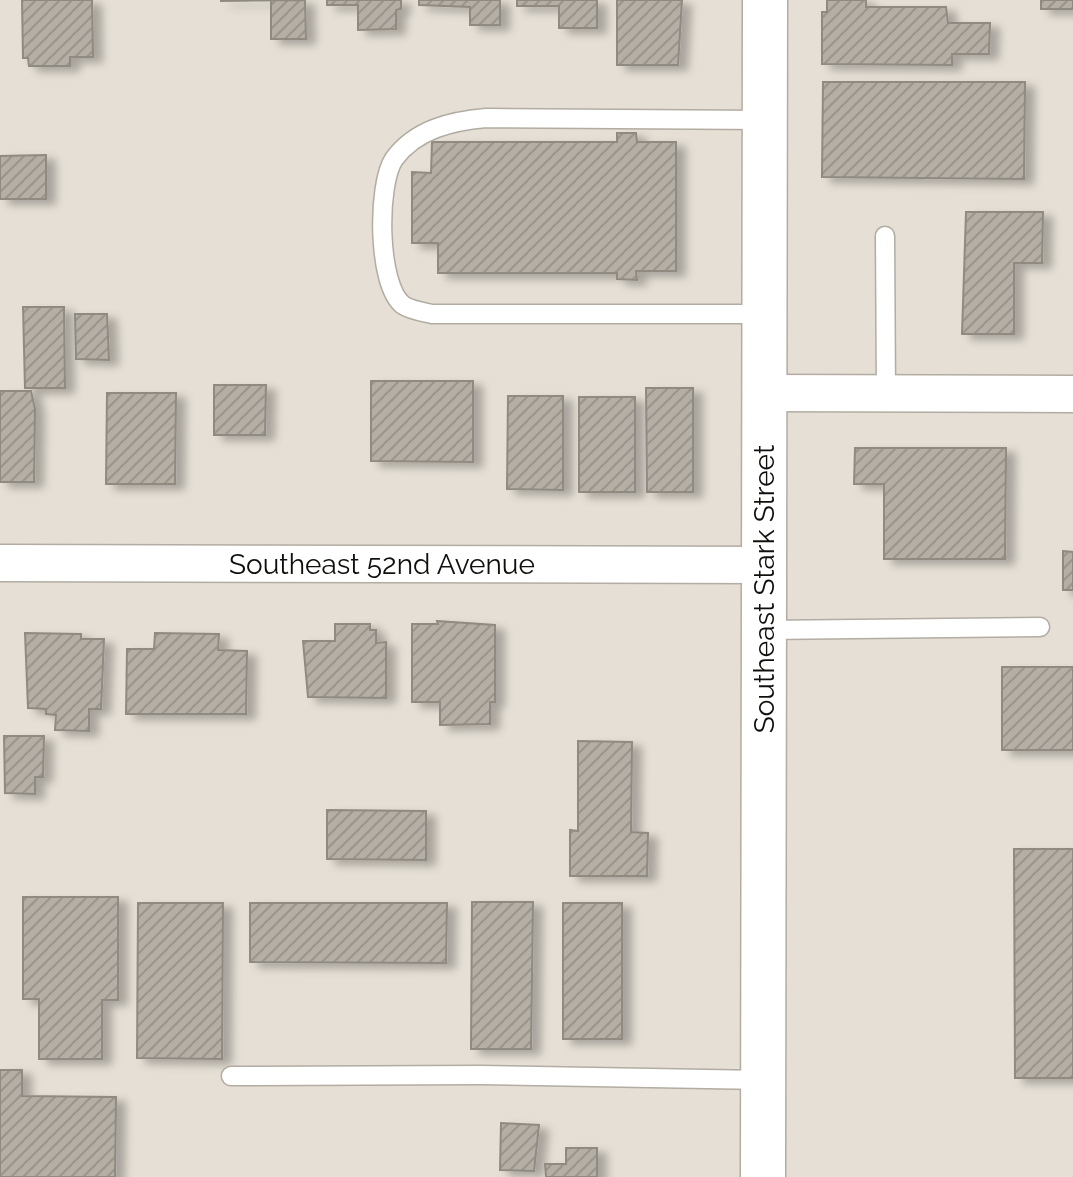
<svg xmlns="http://www.w3.org/2000/svg" width="1073" height="1177" viewBox="0 0 1073 1177" font-family="Raleway,sans-serif">
  <style>
    .building { fill: url(#building-hatch); stroke: #908a81; stroke-width: 2; filter: url(#shadow) }
    .lines { fill: none; stroke-linecap: round; stroke-linejoin: round }
    .service-casing { stroke: #b2aca2; stroke-width: 21 }
    .minor-casing { stroke: #b2aca2; stroke-width: 39 }
    .tertiary-casing { stroke: #b2aca2; stroke-width: 47 }
    .service { stroke: #fff; stroke-width: 18 }
    .minor { stroke: #fff; stroke-width: 36 }
    .tertiary { stroke: #fff; stroke-width: 44 }
    .labels { text-anchor: middle; stroke-width: 8; stroke-linejoin: round; paint-order: stroke }
    .street-label { font-size: 28px; fill: #110f0c; stroke: #fff }
  </style>
  <defs>
    <pattern id="building-hatch" width="6" height="6" patternUnits="userSpaceOnUse" patternTransform="scale(2)"><rect width="6" height="6" fill="#b4aea5"/><path d="M-1 1l2-2M0 6l6-6M5 7l2-2" fill="none" stroke="#9a948d"/></pattern>
    <filter id="shadow"><feDropShadow dx="9" dy="5" stdDeviation="4" flood-color="#0004"/></filter>
  </defs>
  <rect width="100%" height="100%" fill="#e5dfd5"/>
  <g class="building">
    <polygon points="22,0 92,0 93,57 70,57 70,66 29,66 28,58 23,58"/>
    <polygon points="271,0 220,1 305,0 306,39 271,39"/>
    <polygon points="327,0 401,0 401,9 396,10 396,29 358,30 358,5 327,5"/>
    <polygon points="419,0 500,0 500,25 470,25 470,7 419,5"/>
    <polygon points="517,0 597,0 597,28 559,28 559,6 517,6"/>
    <polygon points="617,0 682,0 678,65 617,65"/>
    <polygon points="827,0 866,0 866,7 946,7 948,23 990,23 989,54 952,54 952,65 822,64 822,12 827,12"/>
    <rect x="1041" y="0" width="32" height="9"/>
    <polygon points="823,82 1025,82 1024,179 822,177"/>
    <polygon points="617,133 636,133 637,142 676,142 676,271 636,271 637,280 617,279 617,273 438,273 438,243 412,243 412,172 431,173 432,142 617,142"/>
    <polygon points="46,155 46,199 0,199 0,156"/>
    <polygon points="966,212 1043,212 1042,263 1014,263 1014,334 962,334"/>
    <polygon points="23,307 64,307 65,388 25,388"/>
    <polygon points="75,314 107,314 109,360 76,359"/>
    <polygon points="371,381 473,381 473,462 371,461"/>
    <polygon points="214,385 266,385 265,435 214,435"/>
    <polygon points="646,388 693,388 693,492 647,492"/>
    <polygon points="0,391 31,391 35,409 34,482 0,482"/>
    <polygon points="107,393 176,393 175,484 106,484"/>
    <polygon points="508,396 563,396 563,490 507,489"/>
    <rect x="579" y="397" width="56" height="95"/>
    <polygon points="855,448 1006,448 1005,559 884,559 884,484 854,484"/>
    <polygon points="1063,551 1073,552 1073,590 1063,590"/>
    <polygon points="437,621 495,625 495,702 490,702 490,724 440,725 440,702 412,702 412,624 438,624"/>
    <polygon points="335,624 370,624 370,630 376,630 376,643 386,642 386,698 308,697 303,641 335,641"/>
    <polygon points="25,633 81,634 81,639 104,639 101,709 89,709 89,731 55,730 56,715 46,714 46,709 28,708"/>
    <polygon points="155,633 219,634 218,650 247,651 246,714 126,714 127,649 154,649"/>
    <rect x="1002" y="667" width="71" height="83"/>
    <polygon points="4,736 44,736 43,777 35,777 35,794 5,793"/>
    <polygon points="578,741 632,742 631,832 648,833 647,876 570,876 570,830 578,831"/>
    <polygon points="327,810 426,811 426,860 327,859"/>
    <polygon points="1014,849 1073,849 1073,1078 1015,1078"/>
    <polygon points="23,897 118,897 118,1000 102,1000 102,1059 39,1059 39,999 23,999"/>
    <polygon points="472,902 533,902 531,1049 471,1049"/>
    <polygon points="138,903 223,903 222,1059 137,1058"/>
    <polygon points="250,903 447,903 446,963 250,962"/>
    <rect x="563" y="903" width="59" height="136"/>
    <polygon points="0,1070 22,1070 22,1096 116,1097 115,1177 0,1177"/>
    <polygon points="501,1123 539,1125 534,1171 500,1170"/>
    <polygon points="566,1148 597,1148 597,1177 546,1177 545,1164 566,1164"/>
  </g>
  <g class="lines">
    <g class="service-casing">
      <g id="service">
        <polyline points="885,236 886,393"/>
        <path d="M765,314H432C423,312 410,310 403,305C377,285 377,184 394,159C416,129 452,121 486,118L765,120"/>
        <polyline points="764,630 1040,627"/>
        <polyline points="231,1076 481,1075 763,1080"/>
      </g>
    </g>
    <g class="minor-casing">
      <g id="minor">
        <polyline points="765,393 1073,394"/>
        <polyline points="0,563 764,565"/>
      </g>
    </g>
    <g class="tertiary-casing">
      <polyline id="tertiary" points="763,1177 765,0"/>
    </g>
    <use href="#service" class="service"/>
    <use href="#minor" class="minor"/>
    <use href="#tertiary" class="tertiary"/>
  </g>
  <g class="labels">
    <g class="street-label">
      <text x="382" y="574">Southeast 52nd Avenue</text>
      <text transform="translate(764 589) rotate(-90)" y="10">Southeast Stark Street</text>
    </g>
  </g>
</svg>
